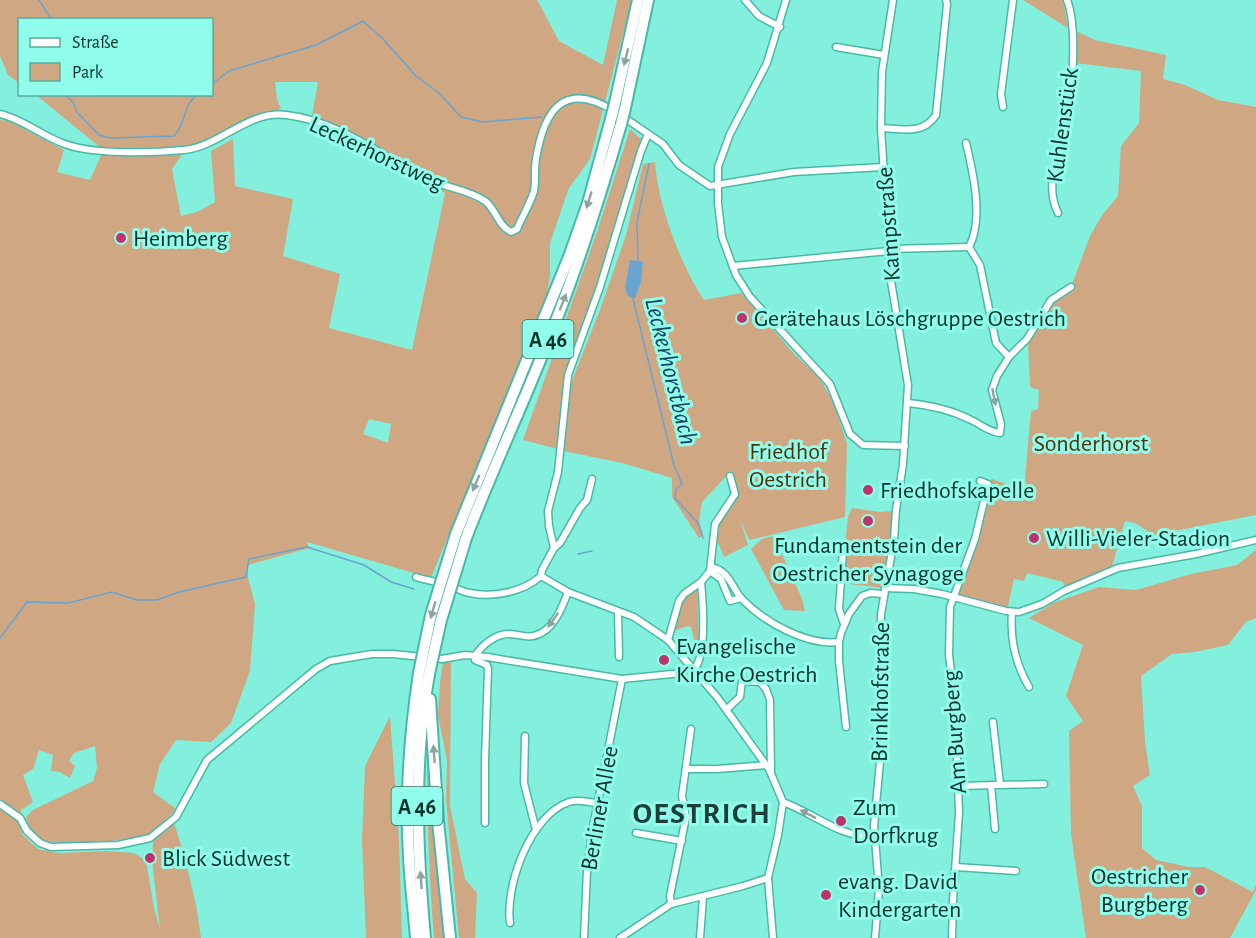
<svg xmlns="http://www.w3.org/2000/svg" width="1256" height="938" viewBox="0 0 1256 938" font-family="'Alegreya Sans',sans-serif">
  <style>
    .green { fill: #d0a783; fill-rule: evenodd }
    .water { fill: #67a4d0 }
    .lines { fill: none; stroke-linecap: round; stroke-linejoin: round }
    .stream { stroke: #67a4d0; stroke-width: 1.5 }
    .street-casing { stroke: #48b9a8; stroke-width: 9 }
    .highway-casing { stroke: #48b9a8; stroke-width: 14 }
    .street { stroke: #fff; stroke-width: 6 }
    .highway { stroke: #fff; stroke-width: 10 }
    .highway-bridge-casing { stroke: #48b9a8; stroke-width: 14; stroke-linecap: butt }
    .highway-bridge { stroke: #fff; stroke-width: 10 }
    .oneway { fill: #8ca3a0 }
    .poi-dot { fill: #be3369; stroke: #91fdeb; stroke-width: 2 }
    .labels { text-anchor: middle; stroke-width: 6; stroke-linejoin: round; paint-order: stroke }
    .shield { fill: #91fdeb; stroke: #2c6f65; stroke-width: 1.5 }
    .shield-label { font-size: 22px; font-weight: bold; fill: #00322b }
    .street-label { font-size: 24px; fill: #00322b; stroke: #91fdeb }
    .poi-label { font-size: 24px; fill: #00322b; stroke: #91fdeb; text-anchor: start }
    .park-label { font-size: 24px; fill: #55310a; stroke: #91fdeb }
    .water-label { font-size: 26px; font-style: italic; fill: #124160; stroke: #91fdeb }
    .district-label { font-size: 30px; font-weight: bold; letter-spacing: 1.5px; fill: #1c3f39; stroke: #91fdeb }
  </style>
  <rect width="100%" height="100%" fill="#83f0de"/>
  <g class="green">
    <path d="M0,0H537L559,41L603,65L617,0H632L590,159L569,188L550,243V275L547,295L431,578L307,542L309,548L248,565V578L255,604L250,671L231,723L211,742L176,740L160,764L153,792L176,809C168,817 159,829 148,834C131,841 57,848 42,839C33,834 28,826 26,817L33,810L93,781L97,768L95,746L74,753L69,761L75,766L70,778L60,772L51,771L53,755L39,750L33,769L23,775L33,802L21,810L22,834L38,849L58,853L106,851L134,853L146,861L154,908L160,929L152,861L153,841L174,823L184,854L196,905L201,938H0V120L9,121L64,150L57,172L90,180L102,153H183L172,169L181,216L197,212L215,202L211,151L233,139L235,186L293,199L283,256L340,274L329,328L412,350L445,193L311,122L318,82H275L277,99L281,109L252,118L210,139L184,147L101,148L36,95L212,94V20H20L19,83L8,75L0,56ZM369,419L391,424L388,443L363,434Z"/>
    <polygon points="1023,0 1063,0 1068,28"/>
    <polygon points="1076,31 1095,40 1166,55 1163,79 1185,85 1218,100 1256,107 1256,515 1154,535 1135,523 1125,521 1111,570 1065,589 1063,582 1027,573 1024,581 1014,579 1007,611 954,597 988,483 992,479 1027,491 1025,478 1031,411 1038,409 1039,390 1030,387 1028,340 1046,308 1071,287 1090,236 1102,215 1118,196 1121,146 1139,123 1141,71 1075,63"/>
    <polygon points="630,129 641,139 607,259 563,384 558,449 523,440 597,232"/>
    <path d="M655,162C658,205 680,264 704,300L741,293L796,356L819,377L833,401L847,444L845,517L749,540L740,519L748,545L724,557L717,540L718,523L734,500L731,471L702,502L699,521L703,535L699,538L672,497V478L626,464L564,451L571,383L600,310L626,235L643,164Z"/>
    <polygon points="852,508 880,512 895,511 884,588 841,583 848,517"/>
    <polygon points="774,536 802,599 805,611 784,610 751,549 762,539"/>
    <polygon points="1256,550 1256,618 1246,622 1228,645 1195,652 1172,654 1141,676 1145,742 1150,775 1133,786 1142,806 1142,848 1156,860 1189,867 1205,867 1253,892 1256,884 1256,890 1230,938 1086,938 1071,834 1069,731 1083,721 1066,696 1083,645 1029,618 1053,603 1099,587 1136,590 1191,574 1237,565"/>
    <polygon points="697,589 699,643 696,646 691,627 687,626 674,631 681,600"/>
    <polygon points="451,661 450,806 465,879 477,893 475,938 459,938 446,800 447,760 438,715 440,683 443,662"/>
    <polygon points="390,716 399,838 402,938 366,938 362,840 365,766"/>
    <path d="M427,734L446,938H434C428,870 427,803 427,734Z"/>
  </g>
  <polygon class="water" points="630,260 643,262 641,282 635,298 628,296 625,288"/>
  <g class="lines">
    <g class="stream">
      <polyline points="39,0 52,20"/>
      <polyline points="212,84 229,71 316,45 363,21 382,38 416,76 439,93 461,117 482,122 542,117"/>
      <path d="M64,94L74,103L76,111L99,135L111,138L174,136C188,121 181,107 198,94"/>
      <polyline points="638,261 637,222 649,164"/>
      <polyline points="632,295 674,465 682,484 676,489 675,498 698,523 703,538"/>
      <polyline points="578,554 592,551"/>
      <polyline points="0,638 27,602 68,603 112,592 137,600 157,600 179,592 246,577 249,559 307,547 364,565 391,582 414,589"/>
    </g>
    <g class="street-casing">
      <g id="street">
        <polyline points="745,0 759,16 780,27"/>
        <polyline points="786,0 767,63 730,134 718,167 718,203 722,237 736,275 750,297 830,384 850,434 863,445 905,446"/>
        <polyline points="836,47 884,55"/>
        <polyline points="1003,107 1001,94 1013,0"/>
        <path d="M0,114C22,119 41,135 62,143C92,155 151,153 184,150C221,146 248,110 286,115C340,121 382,157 430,180C447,188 470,190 485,201C496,209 498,226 511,232L517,229C522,217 530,204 534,191C536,181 534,169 536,159C544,110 564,80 614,111"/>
        <polyline points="622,116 663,144 679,165 710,186 794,172 883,167"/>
        <path d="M881,128C903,129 923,135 936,115L947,4L946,0"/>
        <path d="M966,143C973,172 984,219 969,247"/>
        <path d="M1058,213C1043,182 1061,154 1067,124C1072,95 1078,27 1067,0"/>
        <polyline points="969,247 980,265 996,343 1009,357"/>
        <polyline points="889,249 969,247"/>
        <polyline points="733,266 889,251"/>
        <path d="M908,403C928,405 951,410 969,419C979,423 988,432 1000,433L1001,424L992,390L997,376L1009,357L1027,339L1051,300L1071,287"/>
        <polyline points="554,548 560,543 580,508 587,500 592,479"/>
        <polyline points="843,550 839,609 844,624"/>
        <path d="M711,567C730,571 731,587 742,599C764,622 807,646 839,642"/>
        <polyline points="710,571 721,579 730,601 741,598"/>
        <polyline points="541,576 568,592 634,617 668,640 717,697 769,769 783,802 778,835 768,878 773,938"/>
        <polyline points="541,576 542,570 554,548 549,526 548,511 558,472 568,375 600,287 641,151 648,134"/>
        <path d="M416,577C426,580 437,582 448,585C455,587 462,592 470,593C493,598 523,592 541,576"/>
        <polyline points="885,588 914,589 942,594 1006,611 1019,612 1042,604 1064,591 1118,568 1196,554 1256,540"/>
        <polyline points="618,612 619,657"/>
        <path d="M1012,612C1010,638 1016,665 1029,687"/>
        <polyline points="668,640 679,601 684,594 701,582 710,571 715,524 735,494 730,476"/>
        <polyline points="475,656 475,660 487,665 488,669 485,760 485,823"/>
        <path d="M475,656C482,645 496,633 510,634C524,635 529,640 543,632C556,624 563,605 568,592"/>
        <path d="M694,670C707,654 703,603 701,582"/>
        <polyline points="727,709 740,697 742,681 760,682 766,689 770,700 771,772"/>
        <polyline points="993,722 1000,784"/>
        <polyline points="846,727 839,661 839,642 841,633 849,614 862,596 870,593 883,594"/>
        <polyline points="525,736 524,783 536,830"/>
        <polyline points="686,769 717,769 766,765"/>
        <polyline points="991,785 995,829"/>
        <polyline points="958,786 1044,784"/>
        <path d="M783,802C815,814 839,837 874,837"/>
        <polyline points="0,804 20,818 27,831 40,843 51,847 118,845 150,838 176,817 207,760 316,669 330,661 372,654 393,654 442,659 465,655 487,657 622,679 682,673 689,666"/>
        <polyline points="636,833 682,841"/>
        <polyline points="956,867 1016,871"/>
        <polyline points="671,904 670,896 686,817 682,796 691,729"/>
        <path d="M510,923C505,886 530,815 569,802C578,799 587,802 597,803"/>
        <polyline points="584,938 587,871 592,832 622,679"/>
        <polyline points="620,938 671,904 743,886 768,878"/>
        <polyline points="700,938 703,897"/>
        <polyline points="875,938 879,889 874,826 880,762 881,614 894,540 896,510 903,464 908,385 891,281 881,128 882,72 893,0"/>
        <polyline points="952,938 953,901 959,812 955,705 949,655 950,607 975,539 988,484 980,481"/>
      </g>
    </g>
    <g class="highway-casing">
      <g id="highway">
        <polyline points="615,103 638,0"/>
        <polyline points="625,108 648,0"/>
        <polyline points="456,534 569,257 588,203 611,119"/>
        <path d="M466,538C497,457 535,379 565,297C586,240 604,183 621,124"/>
        <polyline points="430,699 438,821 450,938"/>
        <path d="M416,938C414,911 410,883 409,856C405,794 410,733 419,673"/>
        <path d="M425,938C417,850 413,762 429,674"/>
      </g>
    </g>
    <use href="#street" class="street"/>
    <use href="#highway" class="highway"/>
    <g class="highway-bridge-casing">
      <g id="highway-bridge">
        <polyline points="611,119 615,103"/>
        <polyline points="621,124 625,108"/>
        <polyline points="419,673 431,615 456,534"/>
        <polyline points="429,674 441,620 466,538"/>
      </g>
    </g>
    <use href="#highway-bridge" class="highway-bridge"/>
  </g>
  <defs><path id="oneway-solid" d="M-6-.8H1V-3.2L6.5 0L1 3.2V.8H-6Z" transform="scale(1.5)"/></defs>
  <g class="oneway">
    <use href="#oneway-solid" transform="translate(626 57) rotate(104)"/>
    <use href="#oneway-solid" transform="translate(589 200) rotate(107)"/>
    <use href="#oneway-solid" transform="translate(563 302) rotate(-68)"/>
    <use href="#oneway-solid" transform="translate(994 397) rotate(79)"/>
    <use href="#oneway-solid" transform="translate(476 483) rotate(113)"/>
    <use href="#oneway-solid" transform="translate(433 610) rotate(106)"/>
    <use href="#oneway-solid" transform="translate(553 620) rotate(126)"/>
    <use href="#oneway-solid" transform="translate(434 754) rotate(-94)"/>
    <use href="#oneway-solid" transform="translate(808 814) rotate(-153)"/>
    <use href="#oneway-solid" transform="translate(421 880) rotate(-94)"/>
  </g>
  <g class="poi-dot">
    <circle cx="121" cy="238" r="6"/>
    <circle cx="742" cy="318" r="6"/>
    <circle cx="868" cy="490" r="6"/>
    <circle cx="868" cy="521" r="6"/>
    <circle cx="1034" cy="538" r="6"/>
    <circle cx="664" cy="660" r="6"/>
    <circle cx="841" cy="821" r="6"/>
    <circle cx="150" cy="858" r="6"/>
    <circle cx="1200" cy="890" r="6"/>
    <circle cx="826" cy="895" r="6"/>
  </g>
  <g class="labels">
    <g class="shield">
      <rect x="522.5" y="320" width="51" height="38" rx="4.5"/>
      <rect x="391.5" y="787" width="51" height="38" rx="4.5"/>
    </g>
    <g class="shield-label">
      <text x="548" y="347">A 46</text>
      <text x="417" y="814">A 46</text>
    </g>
    <g class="street-label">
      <text transform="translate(1062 125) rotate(-82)" y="8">Kuhlenstück</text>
      <text transform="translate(377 153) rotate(25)" y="8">Leckerhorstweg</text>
      <text transform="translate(888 224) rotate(-94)" y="8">Kampstraße</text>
      <text transform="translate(880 692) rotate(-89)" y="8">Brinkhofstraße</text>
      <text transform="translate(954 732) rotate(-94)" y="8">Am Burgberg</text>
      <text transform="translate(599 808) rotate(-80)" y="8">Berliner Allee</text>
    </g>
    <g class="poi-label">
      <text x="133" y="246">Heimberg</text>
      <text x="754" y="326">Gerätehaus Löschgruppe Oestrich</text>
      <text x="880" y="498">Friedhofskapelle</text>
      <text x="1046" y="546">Willi-Vieler-Stadion</text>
      <text x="868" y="553" text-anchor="middle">Fundamentstein der<tspan x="868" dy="28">Oestricher Synagoge</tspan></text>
      <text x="676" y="654">Evangelische<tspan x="676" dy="28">Kirche Oestrich</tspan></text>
      <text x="853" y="815">Zum<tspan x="853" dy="28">Dorfkrug</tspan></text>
      <text x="162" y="866">Blick Südwest</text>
      <text x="1188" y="884" text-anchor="end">Oestricher<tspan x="1188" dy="28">Burgberg</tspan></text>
      <text x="838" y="889">evang. David<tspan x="838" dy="28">Kindergarten</tspan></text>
    </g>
    <g class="park-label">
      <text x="1091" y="451">Sonderhorst</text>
      <text x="788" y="459">Friedhof<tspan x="788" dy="28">Oestrich</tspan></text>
    </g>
    <g class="water-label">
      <text transform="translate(672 371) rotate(76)" y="9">Leckerhorstbach</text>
    </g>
    <g class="district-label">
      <text x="702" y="823">OESTRICH</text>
    </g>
  </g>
  <rect x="18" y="18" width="195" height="78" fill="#91fdeb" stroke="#57ac9e" stroke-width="1.5"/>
  <rect x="30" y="38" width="30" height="9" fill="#ffffff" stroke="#57ac9e" stroke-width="1.5"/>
  <text x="72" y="48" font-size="18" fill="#00322b">Straße</text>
  <rect x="30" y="63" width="30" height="18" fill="#d0a783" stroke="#57ac9e" stroke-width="1.5"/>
  <text x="72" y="78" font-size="18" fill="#00322b">Park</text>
</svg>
